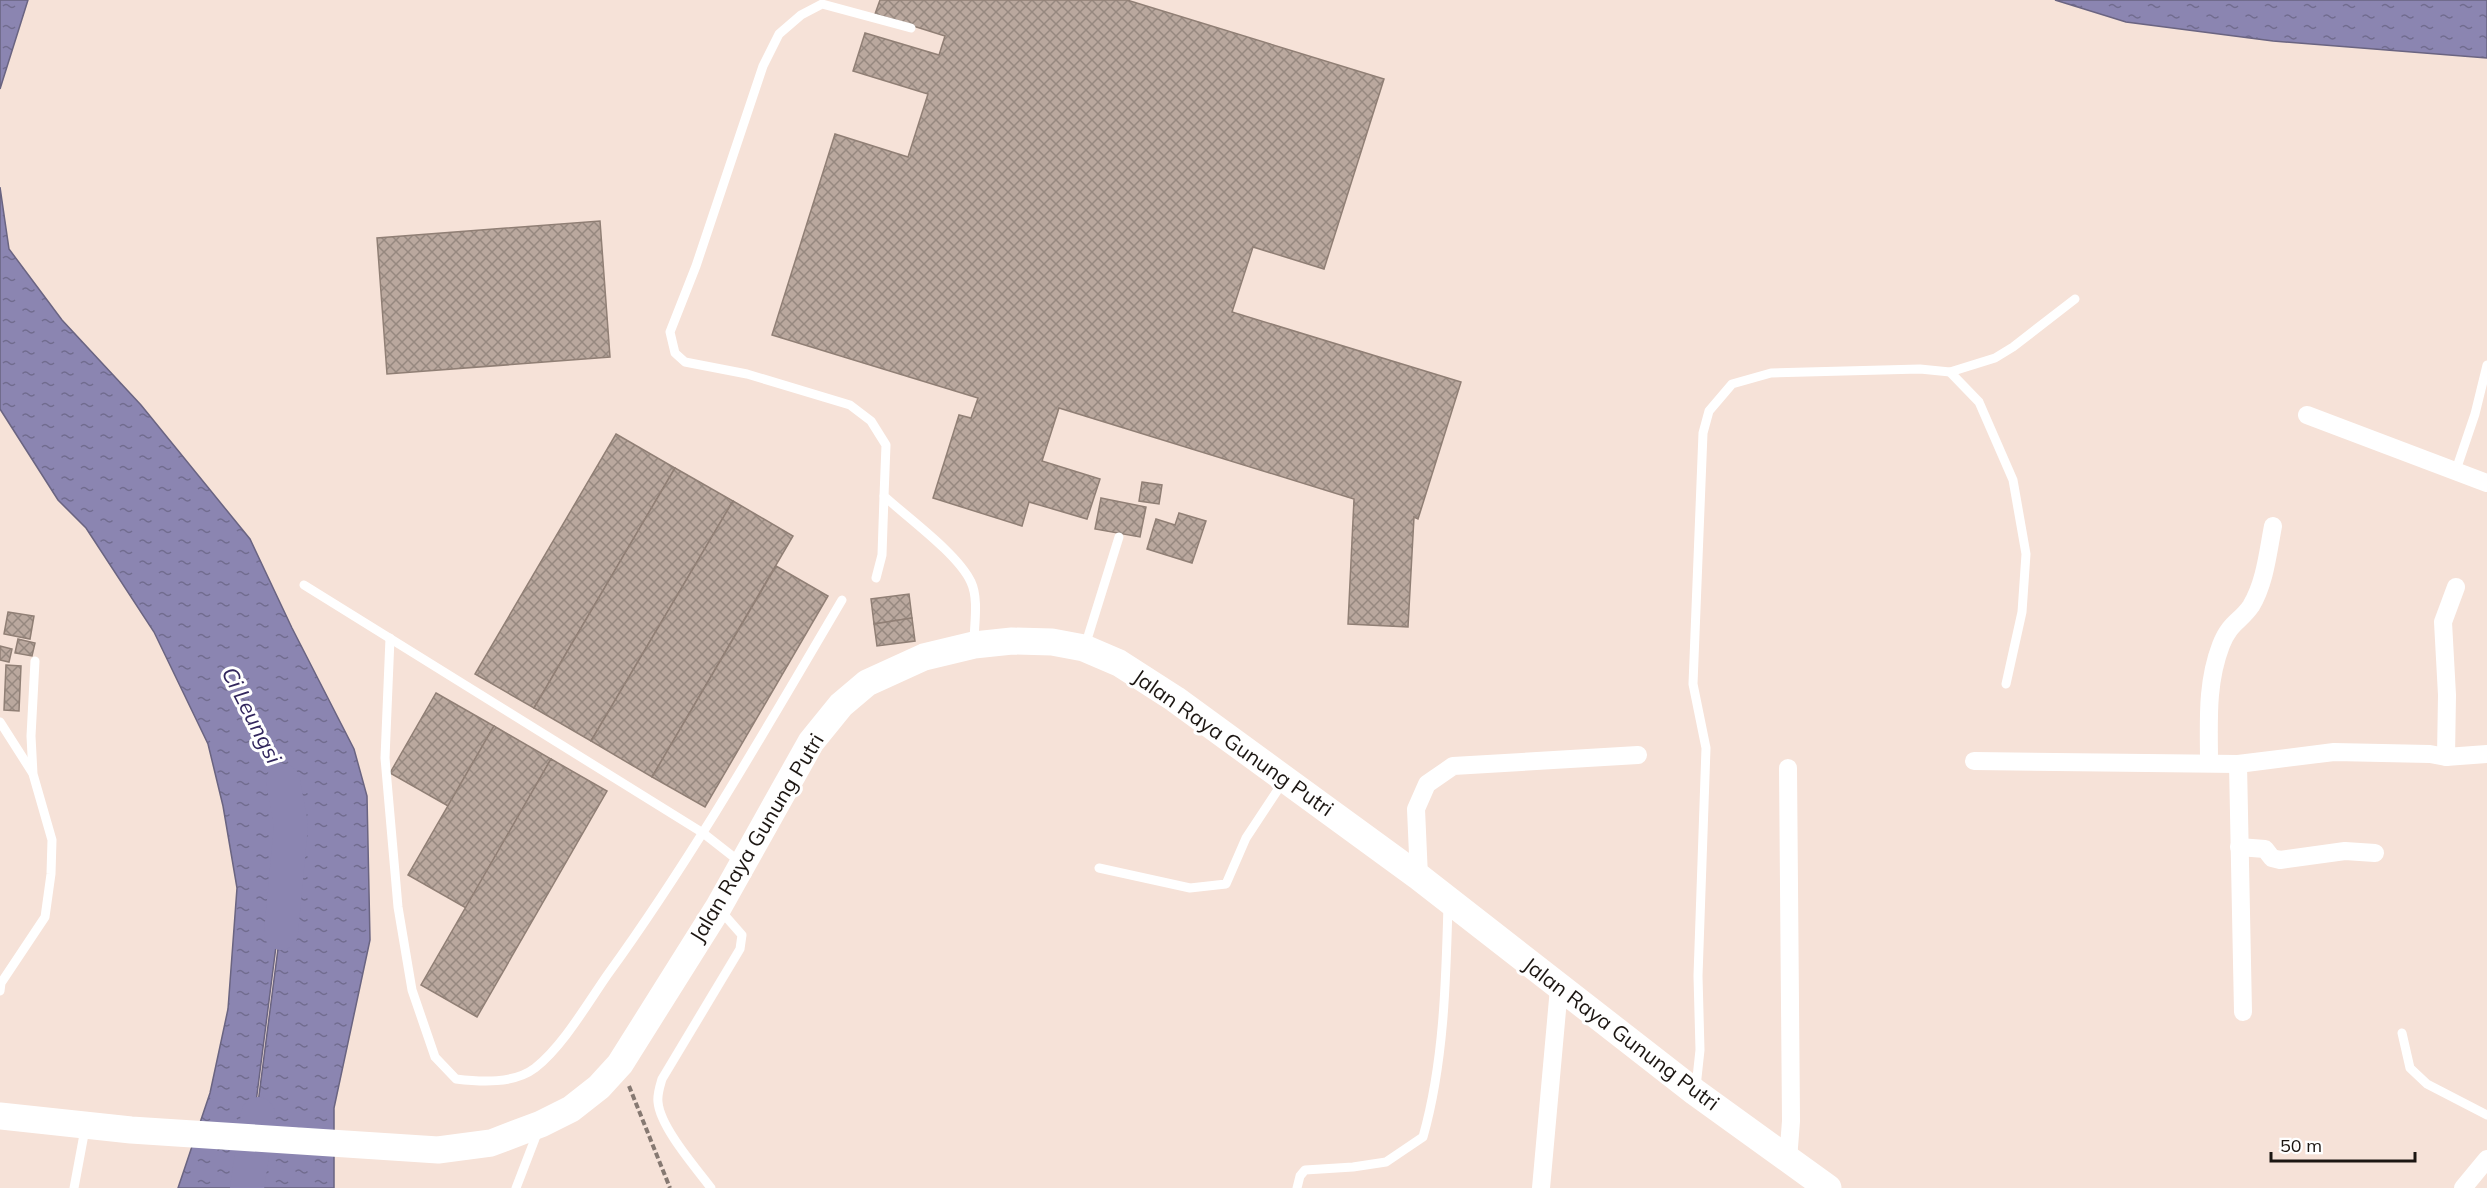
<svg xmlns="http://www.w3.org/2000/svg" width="2487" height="1188" viewBox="0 0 2487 1188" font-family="Mulish,sans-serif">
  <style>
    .water { fill: url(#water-ripples); stroke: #6a6481; stroke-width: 1.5 }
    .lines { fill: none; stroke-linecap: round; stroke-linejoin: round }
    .river { stroke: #8b85b1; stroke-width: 34 }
    .building { fill: url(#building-cross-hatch); stroke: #907f75; stroke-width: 1.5 }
    .path { stroke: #867972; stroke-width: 4; stroke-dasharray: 6 3; stroke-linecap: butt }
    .service { stroke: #fff; stroke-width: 9 }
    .minor { stroke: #fff; stroke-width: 18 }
    .primary { stroke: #fff; stroke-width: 27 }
    .labels { text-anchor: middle; stroke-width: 6; stroke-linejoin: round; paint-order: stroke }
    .street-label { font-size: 21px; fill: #1c1612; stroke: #fff }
    .water-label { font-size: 22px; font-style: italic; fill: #32265d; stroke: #fff }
  </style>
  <defs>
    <pattern id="water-ripples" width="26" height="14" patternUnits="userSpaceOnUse" patternTransform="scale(1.5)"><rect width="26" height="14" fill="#8b85b1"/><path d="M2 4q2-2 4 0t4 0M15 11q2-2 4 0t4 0" fill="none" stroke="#716c8f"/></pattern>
    <pattern id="building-cross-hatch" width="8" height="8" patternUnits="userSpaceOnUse" patternTransform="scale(1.5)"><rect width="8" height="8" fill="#baa89e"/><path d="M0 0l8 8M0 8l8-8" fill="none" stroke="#96887f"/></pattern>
  </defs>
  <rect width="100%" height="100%" fill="#f6e2d8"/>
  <g class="water">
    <polygon points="0,0 28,0 0,89"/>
    <polygon points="2055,0 2487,0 2487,58 2273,41 2126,22"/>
    <polygon points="0,187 9,249 62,320 141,405 250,539 292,628 354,749 367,796 370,940 334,1108 334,1188 247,1188 286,887 289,845 245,1188 178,1188 210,1093 228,1009 237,888 223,806 208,744 154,632 86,528 58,500 0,409"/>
  </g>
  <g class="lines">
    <g class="river">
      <polyline points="281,933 291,825 283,781"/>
      <polyline points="247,1188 258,1114"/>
    </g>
  </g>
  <g class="building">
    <polygon points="880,0 1127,0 1384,79 1324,269 1253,247 1232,312 1461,382 1418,519 1414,517 1408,627 1348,624 1354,499 1059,408 1042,461 1100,479 1087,519 1029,502 1022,526 933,498 959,415 971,418 978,398 772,335 835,134 908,157 928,94 853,71 865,33 939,55 945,36 875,14"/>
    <polygon points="600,221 610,357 387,374 377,238"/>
    <polygon points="616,434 675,468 534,708 475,674"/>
    <polygon points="675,468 733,501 591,741 534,708"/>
    <polygon points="1142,482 1162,485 1159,504 1139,501"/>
    <polygon points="1101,498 1146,507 1140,537 1095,529"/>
    <polygon points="733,501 793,536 652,777 591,741"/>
    <polygon points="1179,513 1206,521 1192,563 1147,549 1156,519 1175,525"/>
    <polygon points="776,566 828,596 705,807 652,777"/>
    <polygon points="909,594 912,618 874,624 871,599"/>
    <polygon points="8,612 34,616 30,639 4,634"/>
    <polygon points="912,618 915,641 877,646 874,624"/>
    <polygon points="18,639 35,643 32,656 15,653"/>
    <polygon points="0,646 12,649 9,662 0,660"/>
    <polygon points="6,665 21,666 19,711 4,710"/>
    <polygon points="436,693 494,726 448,806 390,773"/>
    <polygon points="494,726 551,759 466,908 408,875"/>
    <polygon points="551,759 607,791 477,1017 421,985"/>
  </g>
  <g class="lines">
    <polyline class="path" points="629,1086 670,1188"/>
    <g class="service">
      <path d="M911,28L822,4L801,15L779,34L763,66L696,266L670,332L675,353L685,362L747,374L850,405L871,421L886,445L884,496C908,518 958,554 971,582C979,599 974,625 974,643"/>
      <polyline points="1950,372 1979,402 2013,480 2026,554 2022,612 2006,684"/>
      <polyline points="2456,470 2475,414 2487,365"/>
      <polyline points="876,578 882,555 884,496"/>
      <polyline points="304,585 703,833 740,862"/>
      <path d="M390,638L385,758L398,907L412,990L435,1057L456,1079C481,1082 514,1084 535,1068C563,1046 587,1004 608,974C694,855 767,727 842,600"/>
      <polyline points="1085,646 1119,537"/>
      <polyline points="0,722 32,772"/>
      <polyline points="1099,868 1190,888 1226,884 1246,838 1283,782"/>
      <polyline points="0,991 1,983 45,917 51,874 52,840 33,774 31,736 35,661"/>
      <polyline points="2402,1033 2410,1068 2427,1084 2487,1115"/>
      <polyline points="1696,1087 1700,1050 1698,976 1706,748 1693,684 1703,433 1709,411 1732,384 1771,373 1920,369 1950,372 1995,358 2013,347 2075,299"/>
      <polyline points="74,1188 85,1129"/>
      <polyline points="516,1188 538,1131"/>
      <path d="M711,1188C696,1168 660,1127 658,1102C657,1094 660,1086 662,1079L740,949L742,935L720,910"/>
      <path d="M1297,1188L1300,1176L1305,1170L1353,1167L1386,1162L1423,1137C1444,1063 1446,981 1448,904"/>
    </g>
    <g class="minor">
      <polyline points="2307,415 2487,483"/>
      <polyline points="2446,757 2447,695 2443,622 2456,587"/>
      <polyline points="1974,761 2238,764 2334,752 2430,754 2446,757 2487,754"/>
      <path d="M2209,763C2209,722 2206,684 2221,645C2230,622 2240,622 2251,606C2265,583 2268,552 2273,526"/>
      <polyline points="2238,764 2243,1012"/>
      <polyline points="1788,768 1791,1121 1788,1160"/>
      <polyline points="2239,847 2265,849 2272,858 2280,860 2345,851 2375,853"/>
      <polyline points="1419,877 1416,809 1427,784 1453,766 1638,755"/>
      <polyline points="1541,1188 1559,988"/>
      <polyline points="2463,1188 2487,1159"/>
    </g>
    <polyline class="primary" points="0,1116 131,1130 438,1150 491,1143 541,1124 571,1109 599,1087 620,1064 718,908 811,742 841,705 867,683 924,657 974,645 1012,641 1052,642 1084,648 1119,663 1175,699 1419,877 1695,1092 1828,1188"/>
  </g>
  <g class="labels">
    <g class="street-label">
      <text transform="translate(1233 743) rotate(35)" y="7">Jalan Raya Gunung Putri</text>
      <text transform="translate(757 838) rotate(-59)" y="7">Jalan Raya Gunung Putri</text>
      <text transform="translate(1621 1034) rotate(37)" y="7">Jalan Raya Gunung Putri</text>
    </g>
    <g class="water-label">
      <text transform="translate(252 715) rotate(63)" y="8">Ci Leungsi</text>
    </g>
  </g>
  <path d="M2271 1152v9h144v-9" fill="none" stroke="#1c1612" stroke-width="3"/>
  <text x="2280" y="1152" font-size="18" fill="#1c1612" stroke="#ffffff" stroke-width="4.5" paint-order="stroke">50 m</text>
</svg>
